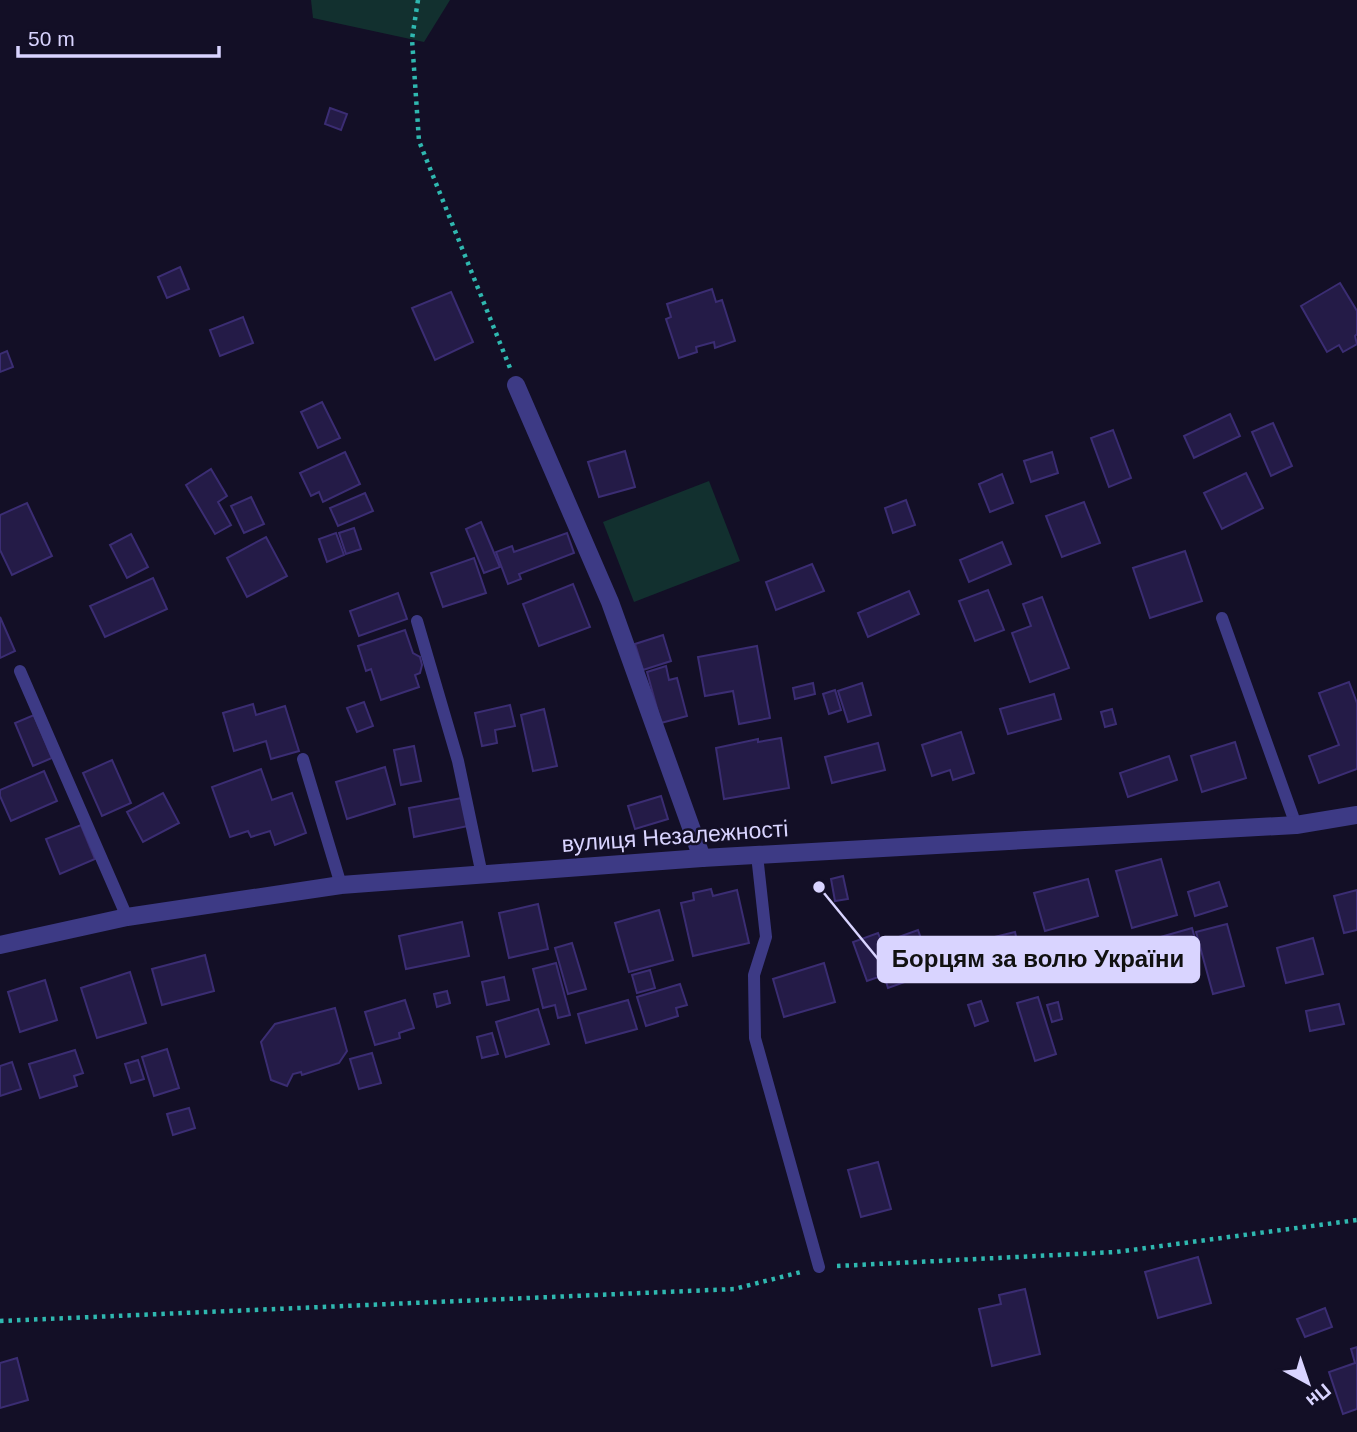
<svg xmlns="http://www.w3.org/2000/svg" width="1357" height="1432" viewBox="0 0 1357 1432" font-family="Arial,sans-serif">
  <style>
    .green { fill: #12302f }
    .building { fill: #241b47; stroke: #3b2d73; stroke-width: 2 }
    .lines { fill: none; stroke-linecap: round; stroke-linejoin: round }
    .path { stroke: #2fb8b0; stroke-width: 4.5; stroke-dasharray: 3.5 5; stroke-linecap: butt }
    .service { stroke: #3d3a85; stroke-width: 12 }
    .minor { stroke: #3d3a85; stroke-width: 18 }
    .tertiary { stroke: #3d3a85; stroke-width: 18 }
    .labels { text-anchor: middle; stroke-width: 5; stroke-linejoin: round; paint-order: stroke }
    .street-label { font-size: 23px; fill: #d9d4ff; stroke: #130f26 }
    .leader { fill: none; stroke: #d9d4ff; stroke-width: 2.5 }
    .callout-dot { fill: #d9d4ff; stroke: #130f26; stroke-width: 2.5 }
    .callout { fill: #d9d4ff; stroke: #d9d4ff; stroke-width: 2.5 }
    .callout-label { font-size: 24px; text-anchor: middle; font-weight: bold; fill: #111 }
  </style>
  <rect width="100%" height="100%" fill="#130f26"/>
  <g class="green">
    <polygon points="311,0 450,0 424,42 313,18"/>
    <polygon points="709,481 740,561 634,602 603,522"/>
  </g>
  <g class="building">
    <polygon points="330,108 347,114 341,130 325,124"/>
    <polygon points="180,267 189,289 167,298 158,277"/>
    <polygon points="1340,283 1357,311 1357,334 1355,336 1357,344 1343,352 1339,345 1327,352 1301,306"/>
    <polygon points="712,289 716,302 722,300 735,341 715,348 714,342 696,347 697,352 679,358 666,319 671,317 667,304"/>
    <polygon points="451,292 473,342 435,360 412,308"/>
    <polygon points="243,317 253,343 220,356 210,330"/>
    <polygon points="7,351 13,367 0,372 0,354"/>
    <polygon points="322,402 340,438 318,448 301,412"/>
    <polygon points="1230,414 1240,436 1194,458 1184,436"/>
    <polygon points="1273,423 1292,466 1271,476 1252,432"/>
    <polygon points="1113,430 1131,478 1109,487 1091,438"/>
    <polygon points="625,451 635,487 599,497 588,462"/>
    <polygon points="345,452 360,484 323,502 319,492 311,496 300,473"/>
    <polygon points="1052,452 1058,473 1031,482 1024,461"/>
    <polygon points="211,469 227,496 218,502 231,525 215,534 186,485"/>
    <polygon points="1246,473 1263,508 1222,529 1204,493"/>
    <polygon points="1002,474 1013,503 990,512 979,484"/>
    <polygon points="365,493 373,511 338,526 330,508"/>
    <polygon points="251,497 264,524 244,533 231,506"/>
    <polygon points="906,500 915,525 893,533 885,508"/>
    <polygon points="1084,502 1100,543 1062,557 1046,516"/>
    <polygon points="27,503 52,556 12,575 0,550 0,515"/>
    <polygon points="481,522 500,567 484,573 466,529"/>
    <polygon points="354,528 361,549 346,554 339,533"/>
    <polygon points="336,533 344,555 327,562 319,539"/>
    <polygon points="567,533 574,553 519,574 521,579 508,584 496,552 512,546 514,552"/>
    <polygon points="131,534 148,567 127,578 110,545"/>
    <polygon points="266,537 287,576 247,597 227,558"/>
    <polygon points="1002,542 1011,564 969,582 960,560"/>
    <polygon points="1185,551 1202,601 1150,618 1133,568"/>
    <polygon points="474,558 486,593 443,607 431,573"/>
    <polygon points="812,564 824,591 776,610 766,582"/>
    <polygon points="153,578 167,609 105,637 90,606"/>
    <polygon points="573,584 590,627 539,646 523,604"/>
    <polygon points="988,590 1004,630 975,641 959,601"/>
    <polygon points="909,591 919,614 868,637 858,613"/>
    <polygon points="398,593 407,619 359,636 350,611"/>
    <polygon points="1042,597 1069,668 1030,682 1012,633 1031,626 1023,604"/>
    <polygon points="0,617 15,651 0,658"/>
    <polygon points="405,630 413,653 420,657 422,665 420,673 415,675 419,687 381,700 371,669 366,671 358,646"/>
    <polygon points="663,635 671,661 643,670 635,644"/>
    <polygon points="757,646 770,718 739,724 733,691 705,696 698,657"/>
    <polygon points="666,666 669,680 677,678 687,716 661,723 647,672"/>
    <polygon points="1349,682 1357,703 1357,769 1319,783 1309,756 1339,745 1319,693"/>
    <polygon points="813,683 815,694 795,699 793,688"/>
    <polygon points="862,683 871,715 848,722 838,691"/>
    <polygon points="835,690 841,710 829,714 823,694"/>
    <polygon points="1054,694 1061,719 1008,734 1000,709"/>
    <polygon points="364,702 373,726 357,732 347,708"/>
    <polygon points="253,704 256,715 285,706 299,751 271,759 266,741 234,751 223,713"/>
    <polygon points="510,705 515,726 495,730 497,743 482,746 475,713"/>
    <polygon points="544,709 557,766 533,771 521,715"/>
    <polygon points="1112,709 1116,724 1105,727 1101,712"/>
    <polygon points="34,715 52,758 33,766 15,723"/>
    <polygon points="961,732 974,773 953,780 950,770 932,776 922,745"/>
    <polygon points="781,738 789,788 724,799 716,748 758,739 758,742"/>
    <polygon points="1235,742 1246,778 1202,792 1191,756"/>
    <polygon points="878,743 885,770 832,783 825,757"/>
    <polygon points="414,746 421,781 401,785 394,750"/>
    <polygon points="1169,756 1177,780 1128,797 1120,773"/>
    <polygon points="112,760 131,803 102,816 83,773"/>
    <polygon points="385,767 395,804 347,819 336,782"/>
    <polygon points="261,769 272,800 292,793 306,833 275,845 270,831 251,837 248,831 230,837 212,787"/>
    <polygon points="44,771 57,801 11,821 0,796 0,790"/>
    <polygon points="163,793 179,823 143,842 127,812"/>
    <polygon points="661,796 668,819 635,829 628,806"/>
    <polygon points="462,798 468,826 414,837 409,808"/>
    <polygon points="81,825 95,859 60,874 46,839"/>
    <polygon points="1161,859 1177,915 1132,928 1116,871"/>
    <polygon points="843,876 848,899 835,901 831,879"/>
    <polygon points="1088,879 1098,916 1045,931 1034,893"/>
    <polygon points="1219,882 1227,906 1195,916 1188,892"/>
    <polygon points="711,889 713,896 737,890 749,943 693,956 681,903 694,900 693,893"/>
    <polygon points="1357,890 1357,930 1344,933 1334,896"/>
    <polygon points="538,904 548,949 509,958 499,913"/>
    <polygon points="659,910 673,960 629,972 615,923"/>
    <polygon points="462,922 469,956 406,969 399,936"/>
    <polygon points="1227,924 1244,986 1213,994 1196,932"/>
    <polygon points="1192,928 1199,953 1156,964 1150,940"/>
    <polygon points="918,930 933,972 888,988 884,975 867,981 853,942 878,933 882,943"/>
    <polygon points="1015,932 1023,967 982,976 974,942"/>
    <polygon points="1313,938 1323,974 1286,983 1277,948"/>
    <polygon points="572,943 586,989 568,994 555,948"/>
    <polygon points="205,955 214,991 162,1005 152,969"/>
    <polygon points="556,963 570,1015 558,1018 555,1005 543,1008 533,969"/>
    <polygon points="824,963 835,1002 784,1017 773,979"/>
    <polygon points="650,970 655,988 637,993 632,975"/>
    <polygon points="130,972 146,1023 97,1038 81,988"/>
    <polygon points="504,977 509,1000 487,1005 482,982"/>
    <polygon points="45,980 57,1020 20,1032 8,992"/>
    <polygon points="680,984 687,1005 676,1008 678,1016 646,1026 637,997"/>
    <polygon points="447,991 450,1003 437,1007 434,994"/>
    <polygon points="1038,997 1056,1054 1035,1061 1017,1003"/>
    <polygon points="405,1000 414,1028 399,1033 400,1038 375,1045 365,1012"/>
    <polygon points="628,1000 637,1029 586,1043 578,1014"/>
    <polygon points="981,1001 988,1021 975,1026 968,1005"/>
    <polygon points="1058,1002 1062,1019 1052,1022 1047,1005"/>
    <polygon points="1339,1004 1344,1024 1310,1031 1306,1011"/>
    <polygon points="335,1008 347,1051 339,1063 302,1075 301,1072 293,1074 287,1086 271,1080 261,1042 275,1024"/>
    <polygon points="538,1009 549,1044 506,1057 496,1022"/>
    <polygon points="492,1033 498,1054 482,1058 477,1037"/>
    <polygon points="167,1049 179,1088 154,1096 142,1057"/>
    <polygon points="75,1050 83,1073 74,1076 77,1086 40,1098 29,1064"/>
    <polygon points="372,1053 381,1083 359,1089 350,1059"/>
    <polygon points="138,1060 144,1079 131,1083 125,1064"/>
    <polygon points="12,1062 21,1089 0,1096 0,1066"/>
    <polygon points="189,1108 195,1128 173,1135 167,1114"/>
    <polygon points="878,1162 891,1209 861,1217 848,1170"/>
    <polygon points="1198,1257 1211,1303 1158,1318 1145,1272"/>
    <polygon points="1025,1289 1040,1354 992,1366 979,1309 1001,1304 999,1295"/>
    <polygon points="1325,1308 1332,1327 1305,1337 1297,1319"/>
    <polygon points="1357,1347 1357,1409 1343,1414 1329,1372 1355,1363 1351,1349"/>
    <polygon points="17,1358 28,1400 0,1408 0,1363"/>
  </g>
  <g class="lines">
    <g class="path">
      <polyline points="418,0 412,39 419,141 510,368"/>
      <polyline points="837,1266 1116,1252 1357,1220"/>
      <polyline points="0,1321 734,1289 801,1272"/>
    </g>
    <g class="service">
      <polyline points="1222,618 1296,825"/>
      <polyline points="417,621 458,761 482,875"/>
      <polyline points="20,671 127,917"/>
      <polyline points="303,759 341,885"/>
      <polyline points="757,855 766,937 754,975 755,1038 819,1267"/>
    </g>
    <polyline class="minor" points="516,385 610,602 702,858"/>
    <polyline class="tertiary" points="0,945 127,917 341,885 702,858 1296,825 1357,815"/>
  </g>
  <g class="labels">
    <g class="street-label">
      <text transform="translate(675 836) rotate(-4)" y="8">вулиця Незалежності</text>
    </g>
  </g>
  <path class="leader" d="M819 887L878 959"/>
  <circle class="callout-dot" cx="819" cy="887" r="7"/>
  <rect class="callout" x="878" y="937" width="321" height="45" rx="7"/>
  <g class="callout-label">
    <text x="1038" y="967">Борцям за волю України</text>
  </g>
  <g transform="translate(1308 1383) rotate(140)" stroke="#130f26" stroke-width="5" paint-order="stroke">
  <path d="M0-5L12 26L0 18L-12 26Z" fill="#d9d4ff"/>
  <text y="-10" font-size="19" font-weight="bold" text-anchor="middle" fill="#d9d4ff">Пн</text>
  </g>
  <path d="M18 46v10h201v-10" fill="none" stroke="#d9d4ff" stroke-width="3.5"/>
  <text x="28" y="46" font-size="21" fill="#d9d4ff" stroke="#130f26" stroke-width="5" paint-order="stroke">50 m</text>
</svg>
